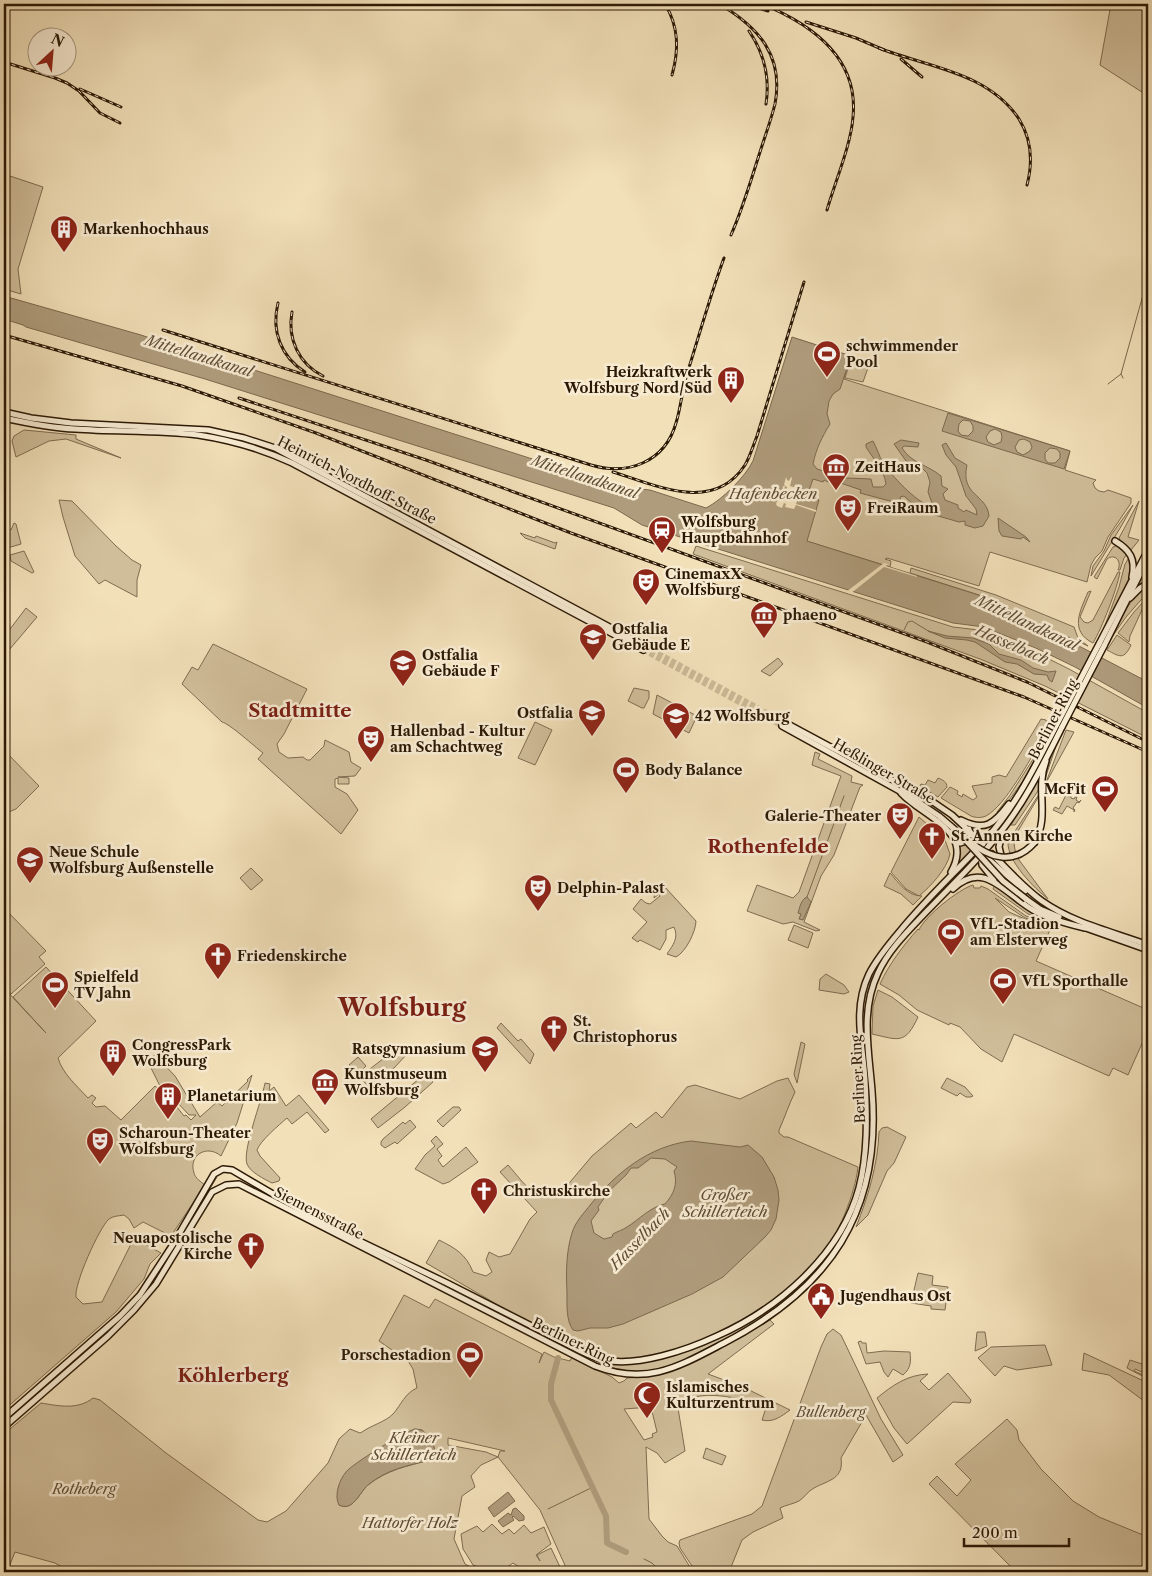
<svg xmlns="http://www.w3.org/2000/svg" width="1152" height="1576" viewBox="0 0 1152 1576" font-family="'Libre Caslon Text',serif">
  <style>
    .green { fill: #d0be9a; stroke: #7e6c50; fill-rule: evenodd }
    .water { fill: #af9c7c; stroke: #7b684c; fill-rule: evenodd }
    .pier { fill: #f2e0b9 }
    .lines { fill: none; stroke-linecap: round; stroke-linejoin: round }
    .stream { stroke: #7b684c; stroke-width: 1 }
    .river { stroke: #af9c7c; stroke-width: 6 }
    .secondary-tunnel { stroke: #cab895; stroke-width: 5; stroke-dasharray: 5 2.5; stroke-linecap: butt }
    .secondary-casing { stroke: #2c1905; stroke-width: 8 }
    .secondary { stroke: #f7ebd2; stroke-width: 5 }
    .rail-casing { stroke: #2c1905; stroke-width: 3 }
    .rail { stroke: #f7ebd2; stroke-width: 1; stroke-dasharray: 4; stroke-linecap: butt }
    .secondary-bridge-casing { stroke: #2c1905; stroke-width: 8; stroke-linecap: butt }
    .secondary-bridge { stroke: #f7ebd2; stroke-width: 5 }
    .labels { text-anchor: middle; stroke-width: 5; stroke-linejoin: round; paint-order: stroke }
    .poi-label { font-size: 14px; font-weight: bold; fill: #2c1905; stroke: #f7ebd2; text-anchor: start }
    .street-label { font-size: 14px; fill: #2c1905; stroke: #f7ebd2 }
    .park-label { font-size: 14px; font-style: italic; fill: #5d4b32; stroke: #f7ebd2 }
    .water-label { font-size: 15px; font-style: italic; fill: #604d35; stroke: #f7ebd2 }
    .district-label { font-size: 19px; font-weight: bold; fill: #7a1f14; stroke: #f7ebd2 }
    .town-label { font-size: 24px; font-weight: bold; fill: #7a1f14; stroke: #f7ebd2 }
  </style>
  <rect width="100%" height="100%" fill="#f2e0b9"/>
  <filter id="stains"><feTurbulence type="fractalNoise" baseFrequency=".004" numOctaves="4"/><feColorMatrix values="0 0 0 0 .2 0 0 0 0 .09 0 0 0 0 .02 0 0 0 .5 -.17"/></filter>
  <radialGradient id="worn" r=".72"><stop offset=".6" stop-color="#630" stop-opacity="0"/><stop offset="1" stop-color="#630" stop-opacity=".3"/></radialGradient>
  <g class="green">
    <polygon points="1111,4 1148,4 1148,96 1100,65"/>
    <polygon points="4,174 43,187 18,269 21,294 4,289"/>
    <polygon points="794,338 850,356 844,379 1070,451 1065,470 1096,480 1093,483 1095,488 1099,491 1104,492 1108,490 1131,498 1131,503 1108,537 1102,551 1095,558 1091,565 1087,582 990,552 979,586 887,558 885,559 891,561 890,567 806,541 755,471"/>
    <polygon points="852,356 867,361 866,364 869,365 863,382 845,378"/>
    <polygon points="24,430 76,435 76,439 121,458 66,439 49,441 16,457 12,441 14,436"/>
    <polygon points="59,500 72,501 116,546 132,560 141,565 137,580 137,597 105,580 99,584 75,556 63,517"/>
    <polygon points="1139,501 1128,537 1139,540 1131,550 1121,542 1119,538"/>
    <polygon points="1133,505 1122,525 1091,576 1093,566 1104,551 1111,535"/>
    <polygon points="14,523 16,524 21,544 4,549 4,526 11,530"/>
    <polygon points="520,533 535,538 536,536 555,543 557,542 555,549 525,538"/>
    <path d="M1118,545L1128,553L1124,558L1120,570H1118C1122,561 1115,553 1107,559L1097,579L1094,577L1113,547Z"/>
    <polygon points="696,546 953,627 979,630 1037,653 1069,669 1148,713 1148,738 1045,686 980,659 693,554"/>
    <polygon points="24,551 34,572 32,573 11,561 10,555"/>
    <polygon points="1130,556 1131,574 1103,631 1119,587 1125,564"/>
    <polygon points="911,568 996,595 1074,627 1078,638 1088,646 1066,636 1064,638 985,597 910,573"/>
    <path d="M1118,572H1120C1117,589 1102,628 1093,643C1069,631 1080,611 1088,592L1091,591L1080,617L1084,622L1088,623L1093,620Z"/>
    <path d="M1148,586V592L1126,617L1112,637C1122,617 1129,598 1148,586Z"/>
    <polygon points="1145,600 1146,601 1130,636 1129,642 1118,633 1134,612"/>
    <polygon points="26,608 37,617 4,656 4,637"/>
    <path d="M1117,635L1131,645C1124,660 1120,657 1107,650Z"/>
    <path d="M213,644L307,689L284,734L277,744L279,752L288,758L303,757L307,760H310L324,746L325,740L349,752L351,762L361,768L355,776L338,777L349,778V784H338V778L335,779V787L347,794L358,810L341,834L258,759L263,753C254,746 230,724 222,722L182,684L192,667L198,670Z"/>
    <polygon points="778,658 783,664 770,676 761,671"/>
    <polygon points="634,688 649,691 649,698 644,708 642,708 628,701"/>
    <polygon points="657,695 697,716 689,733 653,714"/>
    <path d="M1041,719L1046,720C1050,726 1045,733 1042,739C1031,758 1005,806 986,816C981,818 976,818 971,816L941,798L950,787L958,791L957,794L962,797L963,794L973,800L977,797L972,786L992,783V777L999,775L1006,777Z"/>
    <polygon points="535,722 552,730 535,765 518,758"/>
    <path d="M1066,730L1074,732L1036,801L1018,831L1014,843L1015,850L1019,860L1048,899C1034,888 1007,861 1008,842L1045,785Z"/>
    <polygon points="1046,739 1026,777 999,814 997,812 1010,795"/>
    <polygon points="1058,740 1044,782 1015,825 1011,825 1037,776 1045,777 1048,765"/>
    <polygon points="4,750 39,786 16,809 4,814"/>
    <polygon points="815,752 820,754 818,759 852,776 851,782 863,785 860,787 834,855 821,876 804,922 820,930 816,931 793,922 783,924 747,911 757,885 793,898 799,892 841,776 812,765"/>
    <path d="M938,778C943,780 947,782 947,787L938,797L920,786L921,784L925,785L928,780L935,783Z"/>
    <polygon points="1071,794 1071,798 1074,799 1075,797 1077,797 1076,800 1079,802 1081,800 1079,803 1077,802 1073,808 1075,810 1074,812 1074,810 1067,806 1062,814 1053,810 1055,807 1059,809 1066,795 1070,797"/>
    <path d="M919,817L945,840L950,854C947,869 930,887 919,896L906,889L891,872Z"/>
    <polygon points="971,836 975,839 976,846 957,866 959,853 958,843"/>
    <polygon points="251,868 263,880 251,890 240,878"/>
    <path d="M890,873C899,883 907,896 922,896L913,905L901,894L884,886Z"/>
    <path d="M659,885L664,886L696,921C696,931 686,952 676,957L667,954C673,945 679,938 674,927L666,930V939L660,950L640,940L638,942L632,938L647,922L633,909L641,899L646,903L650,904L660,896L659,894L654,898L655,889Z"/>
    <path d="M973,885L974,888H980L981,886L988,889L1026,916L1048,921L1043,923L1025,918L995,898L1009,912L1050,930L1036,961L1148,1010V1030L1128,1075L1113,1068L1109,1076L1014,1034L1002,1062L981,1049L960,1027L950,1023L949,1025L917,1010L899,995L880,984C889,964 903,946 918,929L919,930C925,916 959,889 973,885Z"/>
    <polygon points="995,885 1023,906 1048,919 1028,914 993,889"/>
    <polygon points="4,908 46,951 39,957 45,964 11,994 4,986"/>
    <polygon points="794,925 813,933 808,948 788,940"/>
    <path d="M46,967L96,1021L58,1058C63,1074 76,1085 88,1098L92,1095L96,1098L92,1103L96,1107L105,1106L121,1120L155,1086L173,1102L184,1116L186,1115L191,1120L196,1115H189L175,1100L161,1088L147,1060L155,1055L175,1076L200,1117L217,1102L222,1106L248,1081L247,1080L252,1075L237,1123L221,1156C207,1144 188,1155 194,1173C195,1178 201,1182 205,1185L171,1236L143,1222L134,1228L129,1219L124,1215C118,1216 113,1216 109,1219C99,1228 74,1284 76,1297L83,1304L102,1302L134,1238L161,1253L150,1264L144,1279L116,1312L4,1410V988L46,1033L13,997Z"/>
    <polygon points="826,974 844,985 849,992 844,994 819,990 820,979"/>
    <path d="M878,990L892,997L918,1017C905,1045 899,1040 872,1034L873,1006Z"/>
    <polygon points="501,1023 518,1041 521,1039 534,1054 530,1064 497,1028"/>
    <polygon points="801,1042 805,1044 797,1083 794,1074"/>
    <polygon points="408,1053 394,1068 368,1086 349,1065 358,1057 366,1066 363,1069 366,1072 388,1055"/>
    <polygon points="426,1073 433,1082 405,1107 378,1128 371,1119"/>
    <path d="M788,1078L795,1092C789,1104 785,1117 779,1130V1133L784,1137H788L858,1167C855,1194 838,1236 820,1257C807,1273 791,1289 774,1301C736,1328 663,1362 616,1359C607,1358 598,1356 590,1353L510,1312L426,1263L439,1240C455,1248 466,1254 473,1272L486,1276L492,1272L486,1260L489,1252L499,1257L510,1254L530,1219L537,1212L500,1172L508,1165C527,1186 529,1197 560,1194L592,1156L631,1123L636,1128L656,1112L662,1118L687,1087L695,1085L740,1099L777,1081Z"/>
    <polygon points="947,1078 965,1087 973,1096 971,1097 966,1097 960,1093 957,1096 941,1088"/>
    <path d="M265,1083L270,1084L269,1091L274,1087L286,1106L299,1095L329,1130L325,1133L307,1112L292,1124L287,1118C279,1125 260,1141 257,1150L260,1156L280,1178L279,1181L272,1183C264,1179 250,1172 247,1164C242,1151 262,1100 265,1083Z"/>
    <polygon points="453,1107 459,1107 461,1110 443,1127 437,1121"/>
    <polygon points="410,1120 416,1127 397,1144 395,1142 385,1148 381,1145 381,1142 383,1139 403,1122 405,1124"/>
    <path d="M887,1127L906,1137L894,1163L887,1171L868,1215L856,1227C868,1197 878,1164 879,1132L882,1128Z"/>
    <polygon points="436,1136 443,1144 437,1149 442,1156 438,1160 443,1167 466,1147 478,1162 449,1182 443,1184 415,1169 425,1155 435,1146 431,1141"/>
    <polygon points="216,1176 217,1177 154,1283 143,1297 95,1343 131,1307 152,1282"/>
    <polygon points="918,1273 933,1276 932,1285 948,1287 945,1310 931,1309 931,1306 911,1303"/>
    <polygon points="444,1286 459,1292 547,1337 548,1340"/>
    <path d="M798,1286L800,1289C759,1322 700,1363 647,1371C643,1372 637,1374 632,1374C606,1373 581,1357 558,1345L559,1344L574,1352L605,1362L679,1353L710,1342L753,1321Z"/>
    <path d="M404,1295L429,1308L435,1299L542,1354L539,1363L544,1352L554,1357L570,1361L572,1357L612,1377L619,1383L624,1381L627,1378C680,1376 726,1345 770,1320L774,1324L708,1374L743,1387L790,1410C782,1416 773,1423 762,1420L766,1408C749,1400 719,1393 700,1396C692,1397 685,1400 677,1402L685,1451L665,1463L657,1453L646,1447L649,1519L662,1536L668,1542L677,1546L693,1572H568L540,1510L498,1457L481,1465L471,1476L475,1487L462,1496L454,1539L465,1564L480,1572H70L55,1563L15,1552L7,1572H4V1434L41,1403C59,1406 78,1410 93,1398L100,1400L166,1453L258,1520L267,1522L286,1511L328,1463L339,1439L350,1429L360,1433L362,1432C372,1425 385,1422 393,1414C401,1405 405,1393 417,1388L413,1369L408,1361L379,1341ZM651,1407L657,1432L652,1434L653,1437L644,1440L624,1409ZM415,1429L422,1430C431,1438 440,1450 430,1460C407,1466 387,1470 368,1485C359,1493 354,1511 339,1505L347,1471L397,1438ZM448,1438L505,1451H500L498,1457L486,1452L448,1445Z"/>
    <path d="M833,1329L841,1335L881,1419L903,1455L893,1462L866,1415L841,1458C844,1479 829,1480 814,1488C808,1491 804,1498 799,1501C793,1504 786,1505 780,1508L783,1518L753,1532L742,1540L729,1572H694V1569L680,1548L679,1543L680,1540L752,1514L762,1506L821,1347L827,1334Z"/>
    <polygon points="977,1332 985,1332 987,1346 975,1351"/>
    <path d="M861,1341L862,1343H866L867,1353L884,1351L910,1352C911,1362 911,1368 903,1375L893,1369L888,1377L884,1372L880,1362L866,1364L858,1342Z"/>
    <polygon points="1045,1345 1052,1365 1017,1370 1004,1366 995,1376 978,1358 991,1347"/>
    <polygon points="1084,1353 1148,1383 1148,1404 1109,1375 1082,1370"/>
    <polygon points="1130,1360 1145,1365 1142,1372 1135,1369 1134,1371 1148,1377 1148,1379 1127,1368"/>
    <path d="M948,1373L971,1400L970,1403L953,1402L907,1444L894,1428L877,1398C893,1385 907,1375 928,1374L920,1381L929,1390Z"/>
    <polygon points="1007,1419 1017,1430 1019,1440 1041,1469 1073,1501 1099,1517 1148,1537 1148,1572 1016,1572 929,1484 937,1476 957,1496 971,1480 955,1464"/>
    <polygon points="706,1448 726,1456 722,1465 703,1458"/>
    <polygon points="492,1524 502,1534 509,1529 514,1534 524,1525 531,1533 544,1527 551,1544 536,1555 540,1561 537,1555 551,1548 560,1567 551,1572 562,1568 564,1572 527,1572 513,1563 503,1570 495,1572 490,1572 473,1565 463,1549 461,1534 477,1526 483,1532"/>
  </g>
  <g class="water">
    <path d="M4,296L141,335L185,350H189L208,357L251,369L620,487L650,490L706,508C722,500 745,477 753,461L792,337L851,356L840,389L833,394L829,401L827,414L830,424C822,437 816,449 813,464L817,469L847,478L871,479L873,487H883L886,484C884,469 873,459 866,447V444L873,441C877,448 879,456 883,463C891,475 916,502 930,506L932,503L928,492L930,482L927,473L921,467L906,461L894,444L901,440L919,443L918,447L904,446L902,448C911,463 928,465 941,476L942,486L948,489L943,494L945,500L958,505V508L964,512L966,510L977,515L976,509L966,496L956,467L946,455L942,445L946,443L955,458L967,465C960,496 987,494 989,516L983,526L975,528L965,525V521L959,522L914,509V505L904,496L900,497L901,504L860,493L861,490L829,479L828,482L824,480L823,482L813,479L807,496L819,500L807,541L985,597L1148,682V708L1075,667L1038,649L984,627L953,623L642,525L614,508L205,379L26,327L23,325L4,319Z"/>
    <path d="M948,413L1070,451L1064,469L942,431ZM963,420L970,421L973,426V431L968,436L961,435L958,431L959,424ZM995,429L1001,432L1002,437L1001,442L994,445L988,442L986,437L990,431ZM1024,439L1030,442L1032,447L1030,451L1023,455L1017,452L1015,447L1019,440ZM1050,448L1057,449L1060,453V458L1055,463H1048L1045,459V453Z"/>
    <polygon points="998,518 1026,537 1030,542 1023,537 1021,539 1002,536 999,531"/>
    <polygon points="928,631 947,636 973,638 989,644 999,654 1021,660 1033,668 1048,672 1056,671 1052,682 1049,680 1047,675 1034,674 1017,664 1005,662 975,642 967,640 945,638"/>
    <path d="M807,897L811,902L803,920L799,919L801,914L798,913C800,907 800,903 805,898Z"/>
    <path d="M691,1141L740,1147L748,1145L762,1157L774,1177L778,1190L779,1200L776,1219L771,1230L765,1237L723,1277L692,1294L623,1324L608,1328H590L578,1331L573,1330C566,1321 567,1304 567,1293C566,1273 566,1252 572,1233C575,1222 584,1213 591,1204C616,1173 649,1146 691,1141ZM651,1158L665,1159L677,1167L674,1171C678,1184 674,1194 665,1204C650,1207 640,1219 627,1227C623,1230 618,1231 613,1234L612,1237L604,1239L594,1233L591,1221L599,1210L598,1207L609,1191L626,1175L631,1168H638Z"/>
    <path d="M415,1429L422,1430C431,1438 440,1450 430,1460C407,1466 387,1469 368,1485C359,1493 353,1512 339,1505C334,1496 339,1480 346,1472C352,1464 404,1432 415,1429Z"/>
    <polygon points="508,1492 515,1501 494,1517 488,1508"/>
    <polygon points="516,1508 524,1516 524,1520 519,1521 513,1516 512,1517 514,1520 503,1527 498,1521 508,1513 511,1515 513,1509"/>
  </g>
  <g class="pier">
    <polygon points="786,477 787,480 789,481 791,477 792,478 790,486 801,489 796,504 816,510 816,512 796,505 794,509 785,507 786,504 784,503 782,508 777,506 776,504 778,499 780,498 779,497 780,492 782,492 783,486 785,486 784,490 786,491 787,487 784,485"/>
    <polygon points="884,563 888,564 886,566 917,576 917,577 884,567 850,594 846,592"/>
  </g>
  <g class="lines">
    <g class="stream">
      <polyline points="1148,149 1148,183"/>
      <polyline points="1123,378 1121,374 1148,277"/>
      <polyline points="1108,384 1121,374"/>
      <polyline points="904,630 908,622 912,621 930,632"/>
      <polyline points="807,897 844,796"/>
      <polyline points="548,1509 593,1487"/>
      <polyline points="644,1559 652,1563 661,1572"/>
    </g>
    <polyline class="river" points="558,1358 551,1384 551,1400 606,1516 607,1543 626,1552"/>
    <g class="secondary-tunnel">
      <polyline points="645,646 784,722"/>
      <polyline points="643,650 782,726"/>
    </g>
    <g class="secondary-casing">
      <g id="secondary">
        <polyline points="4,412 31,418 71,423 208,430 244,438 275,448 645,646"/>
        <path d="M4,418C27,423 51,428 75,429C116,432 157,430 198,435C231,440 262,449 292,463L643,650"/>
        <path d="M1115,541C1130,550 1136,559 1132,577"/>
        <polyline points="1130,598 1140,588 1148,583"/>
        <polyline points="1099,644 1148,550"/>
        <polyline points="1104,646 1148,558"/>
        <polyline points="784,722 933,802 952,815 983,844"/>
        <polyline points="782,726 914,799 939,816 960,834"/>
        <path d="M901,793C923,817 975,831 951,872"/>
        <path d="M961,820C985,832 994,824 1009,804"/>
        <polyline points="1002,833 999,847 1002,859"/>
        <polyline points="956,842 960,843 967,841 970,837 969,829"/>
        <path d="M1035,842C1050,815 1035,790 1046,761"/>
        <polyline points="979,854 988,859 1025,891"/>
        <path d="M992,854C1008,870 1024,888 1042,901C1073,923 1113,932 1148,945"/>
        <polyline points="981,855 982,865 994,880"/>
        <path d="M953,889C984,859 1005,894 1033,910C1048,919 1068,924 1085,928"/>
        <polyline points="1026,899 1040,909 1059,917"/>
        <polyline points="1083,927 1148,950"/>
        <path d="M4,1418L120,1316L140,1295L172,1246L214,1174L223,1169L232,1170L324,1224L447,1283L571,1346C582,1352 593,1357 604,1360C638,1367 687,1350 717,1336C778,1309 841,1255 859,1188C868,1154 867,1115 865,1080C863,1044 852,1010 869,974C877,958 889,944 900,931C927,898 958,870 986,839C1017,805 1036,764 1057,724"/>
        <path d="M4,1427L108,1336L134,1310L156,1284L212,1192L226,1185L239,1184L595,1366C647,1386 678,1367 724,1343C829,1289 882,1212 872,1091C869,1051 860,1011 878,973C889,949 909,930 927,911C949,888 973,865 994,840C1022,808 1043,765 1062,727"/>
      </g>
    </g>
    <use href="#secondary" class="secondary"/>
    <g class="rail-casing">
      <g id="rail">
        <path d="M665,4C679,27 679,50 672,75"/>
        <polyline points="746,4 768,11"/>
        <path d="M762,4C811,24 859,58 853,117C851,145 835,182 827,210"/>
        <path d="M721,5C759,28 784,56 775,104C771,120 765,136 760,152C751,180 743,208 731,235"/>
        <polyline points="806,22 856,38 884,50"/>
        <path d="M749,31C764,53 770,78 766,104"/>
        <path d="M879,48C927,67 988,72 1019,119C1032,140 1033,162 1027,185"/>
        <polyline points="901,59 922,77"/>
        <polyline points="4,62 55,78 67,83 79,91 100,113 120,123"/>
        <polyline points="80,89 121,107"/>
        <path d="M278,303C271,331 281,357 305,372"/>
        <path d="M292,312C287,339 299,364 323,376"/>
        <path d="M163,330L591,465C628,476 665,462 676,423C681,407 682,390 687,374C699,336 710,296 724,258"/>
        <polyline points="4,335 182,386 316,433 571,533 1024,697 1148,752"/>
        <polyline points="239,398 426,460 927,642 1027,682 1148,742"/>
        <path d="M613,472C656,485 713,514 745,465C750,457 753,446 757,436L804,282"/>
      </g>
    </g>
    <use href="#rail" class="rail"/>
    <g class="secondary-bridge-casing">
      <g id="secondary-bridge">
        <polyline points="1057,724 1099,644"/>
        <polyline points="1062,727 1104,646"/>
        <polyline points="960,834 1003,881 1026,899"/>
        <path d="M968,840C990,859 1014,866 1035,842"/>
      </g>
    </g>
    <use href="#secondary-bridge" class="secondary-bridge"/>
  </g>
  <defs>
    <g id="building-pin" transform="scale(1.4375)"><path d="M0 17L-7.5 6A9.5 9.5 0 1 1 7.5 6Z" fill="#8f2418" stroke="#f7ebd2"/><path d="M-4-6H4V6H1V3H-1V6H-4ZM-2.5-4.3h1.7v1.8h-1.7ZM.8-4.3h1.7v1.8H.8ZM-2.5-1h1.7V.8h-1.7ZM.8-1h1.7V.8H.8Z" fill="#fff"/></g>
    <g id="stadium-pin" transform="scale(1.4375)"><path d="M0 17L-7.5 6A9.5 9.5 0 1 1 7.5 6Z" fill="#8f2418" stroke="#f7ebd2"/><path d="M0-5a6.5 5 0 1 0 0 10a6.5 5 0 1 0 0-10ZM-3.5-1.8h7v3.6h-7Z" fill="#fff"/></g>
    <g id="museum-pin" transform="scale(1.4375)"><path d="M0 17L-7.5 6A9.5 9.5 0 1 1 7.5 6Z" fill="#8f2418" stroke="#f7ebd2"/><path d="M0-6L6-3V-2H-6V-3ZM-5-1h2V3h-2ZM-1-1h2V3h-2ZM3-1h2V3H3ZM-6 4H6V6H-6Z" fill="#fff"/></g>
    <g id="theatre-pin" transform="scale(1.4375)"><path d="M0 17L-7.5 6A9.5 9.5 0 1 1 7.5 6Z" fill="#8f2418" stroke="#f7ebd2"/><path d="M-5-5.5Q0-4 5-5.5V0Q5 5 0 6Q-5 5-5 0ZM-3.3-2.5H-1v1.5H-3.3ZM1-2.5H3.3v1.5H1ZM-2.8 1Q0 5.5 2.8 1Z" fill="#fff"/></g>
    <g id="station-pin" transform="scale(1.4375)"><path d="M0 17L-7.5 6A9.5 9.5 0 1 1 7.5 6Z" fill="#8f2418" stroke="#f7ebd2"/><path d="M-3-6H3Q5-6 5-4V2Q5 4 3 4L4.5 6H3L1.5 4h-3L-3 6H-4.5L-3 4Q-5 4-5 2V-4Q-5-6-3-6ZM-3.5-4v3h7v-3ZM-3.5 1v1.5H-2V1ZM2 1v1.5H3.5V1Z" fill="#fff"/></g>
    <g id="university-pin" transform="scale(1.4375)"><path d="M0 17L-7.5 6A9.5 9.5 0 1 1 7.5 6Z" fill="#8f2418" stroke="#f7ebd2"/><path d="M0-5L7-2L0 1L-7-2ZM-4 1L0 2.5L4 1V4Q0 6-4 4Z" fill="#fff"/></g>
    <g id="church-pin" transform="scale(1.4375)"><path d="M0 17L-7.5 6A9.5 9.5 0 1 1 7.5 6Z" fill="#8f2418" stroke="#f7ebd2"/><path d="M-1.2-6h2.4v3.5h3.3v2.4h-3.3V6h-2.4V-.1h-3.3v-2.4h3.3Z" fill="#fff"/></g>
    <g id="school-pin" transform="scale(1.4375)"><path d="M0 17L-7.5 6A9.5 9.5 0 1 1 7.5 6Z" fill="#8f2418" stroke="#f7ebd2"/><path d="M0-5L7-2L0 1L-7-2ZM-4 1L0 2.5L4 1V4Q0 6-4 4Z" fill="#fff"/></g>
    <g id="civic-pin" transform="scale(1.4375)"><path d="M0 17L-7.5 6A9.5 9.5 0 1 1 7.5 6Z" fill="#8f2418" stroke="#f7ebd2"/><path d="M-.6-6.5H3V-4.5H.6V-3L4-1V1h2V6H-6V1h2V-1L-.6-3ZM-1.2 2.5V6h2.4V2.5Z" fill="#fff"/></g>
    <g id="mosque-pin" transform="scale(1.4375)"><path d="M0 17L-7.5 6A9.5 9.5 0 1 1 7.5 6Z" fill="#8f2418" stroke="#f7ebd2"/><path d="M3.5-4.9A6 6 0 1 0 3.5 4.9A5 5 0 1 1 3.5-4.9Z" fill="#fff"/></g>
  </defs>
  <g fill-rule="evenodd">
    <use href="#building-pin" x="64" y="229"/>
    <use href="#stadium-pin" x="827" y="354"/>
    <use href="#building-pin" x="731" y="380"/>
    <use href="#museum-pin" x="836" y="467"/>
    <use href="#theatre-pin" x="848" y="508"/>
    <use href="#station-pin" x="662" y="530"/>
    <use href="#theatre-pin" x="646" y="582"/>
    <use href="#museum-pin" x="764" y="615"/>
    <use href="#university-pin" x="593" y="637"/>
    <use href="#university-pin" x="403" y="663"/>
    <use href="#university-pin" x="592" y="713"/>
    <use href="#university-pin" x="676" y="716"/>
    <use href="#theatre-pin" x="371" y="739"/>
    <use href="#stadium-pin" x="626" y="770"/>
    <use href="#stadium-pin" x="1105" y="789"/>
    <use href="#theatre-pin" x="900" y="816"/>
    <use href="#church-pin" x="932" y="836"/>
    <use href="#school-pin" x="30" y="860"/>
    <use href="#theatre-pin" x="538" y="888"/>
    <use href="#stadium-pin" x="951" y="932"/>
    <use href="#church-pin" x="218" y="956"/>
    <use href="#stadium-pin" x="1003" y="981"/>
    <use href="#stadium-pin" x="55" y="985"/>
    <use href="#church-pin" x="554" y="1029"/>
    <use href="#school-pin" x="485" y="1049"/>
    <use href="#building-pin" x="113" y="1053"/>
    <use href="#museum-pin" x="325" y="1082"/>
    <use href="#building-pin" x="168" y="1096"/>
    <use href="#theatre-pin" x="100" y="1141"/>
    <use href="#church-pin" x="484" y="1191"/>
    <use href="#church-pin" x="251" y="1246"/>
    <use href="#civic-pin" x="821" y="1296"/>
    <use href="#stadium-pin" x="470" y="1355"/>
    <use href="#mosque-pin" x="647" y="1395"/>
  </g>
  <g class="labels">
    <g class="poi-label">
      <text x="83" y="234">Markenhochhaus</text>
      <text x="846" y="351">schwimmender<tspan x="846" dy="16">Pool</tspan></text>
      <text x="712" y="377" text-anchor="end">Heizkraftwerk<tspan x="712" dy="16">Wolfsburg Nord/Süd</tspan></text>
      <text x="855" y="472">ZeitHaus</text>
      <text x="867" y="513">FreiRaum</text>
      <text x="681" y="527">Wolfsburg<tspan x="681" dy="16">Hauptbahnhof</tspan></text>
      <text x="665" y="579">CinemaxX<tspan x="665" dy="16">Wolfsburg</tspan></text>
      <text x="783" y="620">phaeno</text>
      <text x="612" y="634">Ostfalia<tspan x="612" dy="16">Gebäude E</tspan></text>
      <text x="422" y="660">Ostfalia<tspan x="422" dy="16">Gebäude F</tspan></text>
      <text x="573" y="718" text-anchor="end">Ostfalia</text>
      <text x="695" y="721">42 Wolfsburg</text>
      <text x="390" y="736">Hallenbad - Kultur<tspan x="390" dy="16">am Schachtweg</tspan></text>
      <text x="645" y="775">Body Balance</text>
      <text x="1086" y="794" text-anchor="end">McFit</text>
      <text x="881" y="821" text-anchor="end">Galerie-Theater</text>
      <text x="951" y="841">St. Annen Kirche</text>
      <text x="49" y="857">Neue Schule<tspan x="49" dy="16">Wolfsburg Außenstelle</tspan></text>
      <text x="557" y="893">Delphin-Palast</text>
      <text x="970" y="929">VfL-Stadion<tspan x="970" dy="16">am Elsterweg</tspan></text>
      <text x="237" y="961">Friedenskirche</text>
      <text x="74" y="982">Spielfeld<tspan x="74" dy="16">TV Jahn</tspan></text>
      <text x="1022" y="986">VfL Sporthalle</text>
      <text x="573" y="1026">St.<tspan x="573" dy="16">Christophorus</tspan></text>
      <text x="132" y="1050">CongressPark<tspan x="132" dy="16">Wolfsburg</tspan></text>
      <text x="466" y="1054" text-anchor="end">Ratsgymnasium</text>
      <text x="344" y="1079">Kunstmuseum<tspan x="344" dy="16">Wolfsburg</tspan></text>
      <text x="187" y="1101">Planetarium</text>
      <text x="119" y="1138">Scharoun-Theater<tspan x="119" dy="16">Wolfsburg</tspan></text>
      <text x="503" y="1196">Christuskirche</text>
      <text x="232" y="1243" text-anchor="end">Neuapostolische<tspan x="232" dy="16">Kirche</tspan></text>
      <text x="840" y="1301">Jugendhaus Ost</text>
      <text x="451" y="1360" text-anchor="end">Porschestadion</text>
      <text x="666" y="1392">Islamisches<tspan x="666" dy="16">Kulturzentrum</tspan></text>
    </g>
    <g class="street-label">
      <text transform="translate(357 480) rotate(27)" y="5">Heinrich-Nordhoff-Straße</text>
      <text transform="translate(1053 719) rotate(-62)" y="5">Berliner Ring</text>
      <text transform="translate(884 771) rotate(30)" y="5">Heßlinger Straße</text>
      <text transform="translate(858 1079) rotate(-93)" y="5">Berliner Ring</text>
      <text transform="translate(319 1213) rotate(27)" y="5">Siemensstraße</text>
      <text transform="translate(573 1341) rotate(26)" y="5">Berliner Ring</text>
    </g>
    <g class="park-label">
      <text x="831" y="1417">Bullenberg</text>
      <text x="84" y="1494">Rotheberg</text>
      <text x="410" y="1528">Hattorfer Holz</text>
    </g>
    <g class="water-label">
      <text transform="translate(199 356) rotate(17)" y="5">Mittellandkanal</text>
      <text transform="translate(585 477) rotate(18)" y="5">Mittellandkanal</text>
      <text x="773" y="499">Hafenbecken</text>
      <text transform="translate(1027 623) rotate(25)" y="5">Mittellandkanal</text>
      <text transform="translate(1012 645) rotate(23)" y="5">Hasselbach</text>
      <text x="725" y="1200">Großer<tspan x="725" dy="17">Schillerteich</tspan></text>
      <text transform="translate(640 1239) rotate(-46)" y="5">Hasselbach</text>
      <text x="414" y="1443">Kleiner<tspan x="414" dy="17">Schillerteich</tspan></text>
    </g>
    <g class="district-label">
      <text x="300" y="717">Stadtmitte</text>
      <text x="768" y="853">Rothenfelde</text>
      <text x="233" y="1382">Köhlerberg</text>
    </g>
    <g class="town-label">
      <text x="402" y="1016">Wolfsburg</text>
    </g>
  </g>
  <rect width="1152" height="1576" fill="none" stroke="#f2e0b9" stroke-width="20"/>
  <rect x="5" y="5" width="1142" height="1566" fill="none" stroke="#2c1905" stroke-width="2.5"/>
  <rect x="10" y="10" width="1132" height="1556" fill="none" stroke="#2c1905"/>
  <g transform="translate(52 52) rotate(26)"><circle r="24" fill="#f7ebd2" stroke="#a69780"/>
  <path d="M0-4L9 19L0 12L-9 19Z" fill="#8f2418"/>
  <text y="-8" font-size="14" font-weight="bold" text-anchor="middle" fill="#2c1905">N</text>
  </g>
  <path d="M964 1538v8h105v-8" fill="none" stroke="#2c1905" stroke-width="2.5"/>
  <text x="972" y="1538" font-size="15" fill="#2c1905" stroke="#f7ebd2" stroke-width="4" paint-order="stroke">200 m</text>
  <rect width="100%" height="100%" filter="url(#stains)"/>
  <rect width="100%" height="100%" fill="url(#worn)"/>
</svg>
